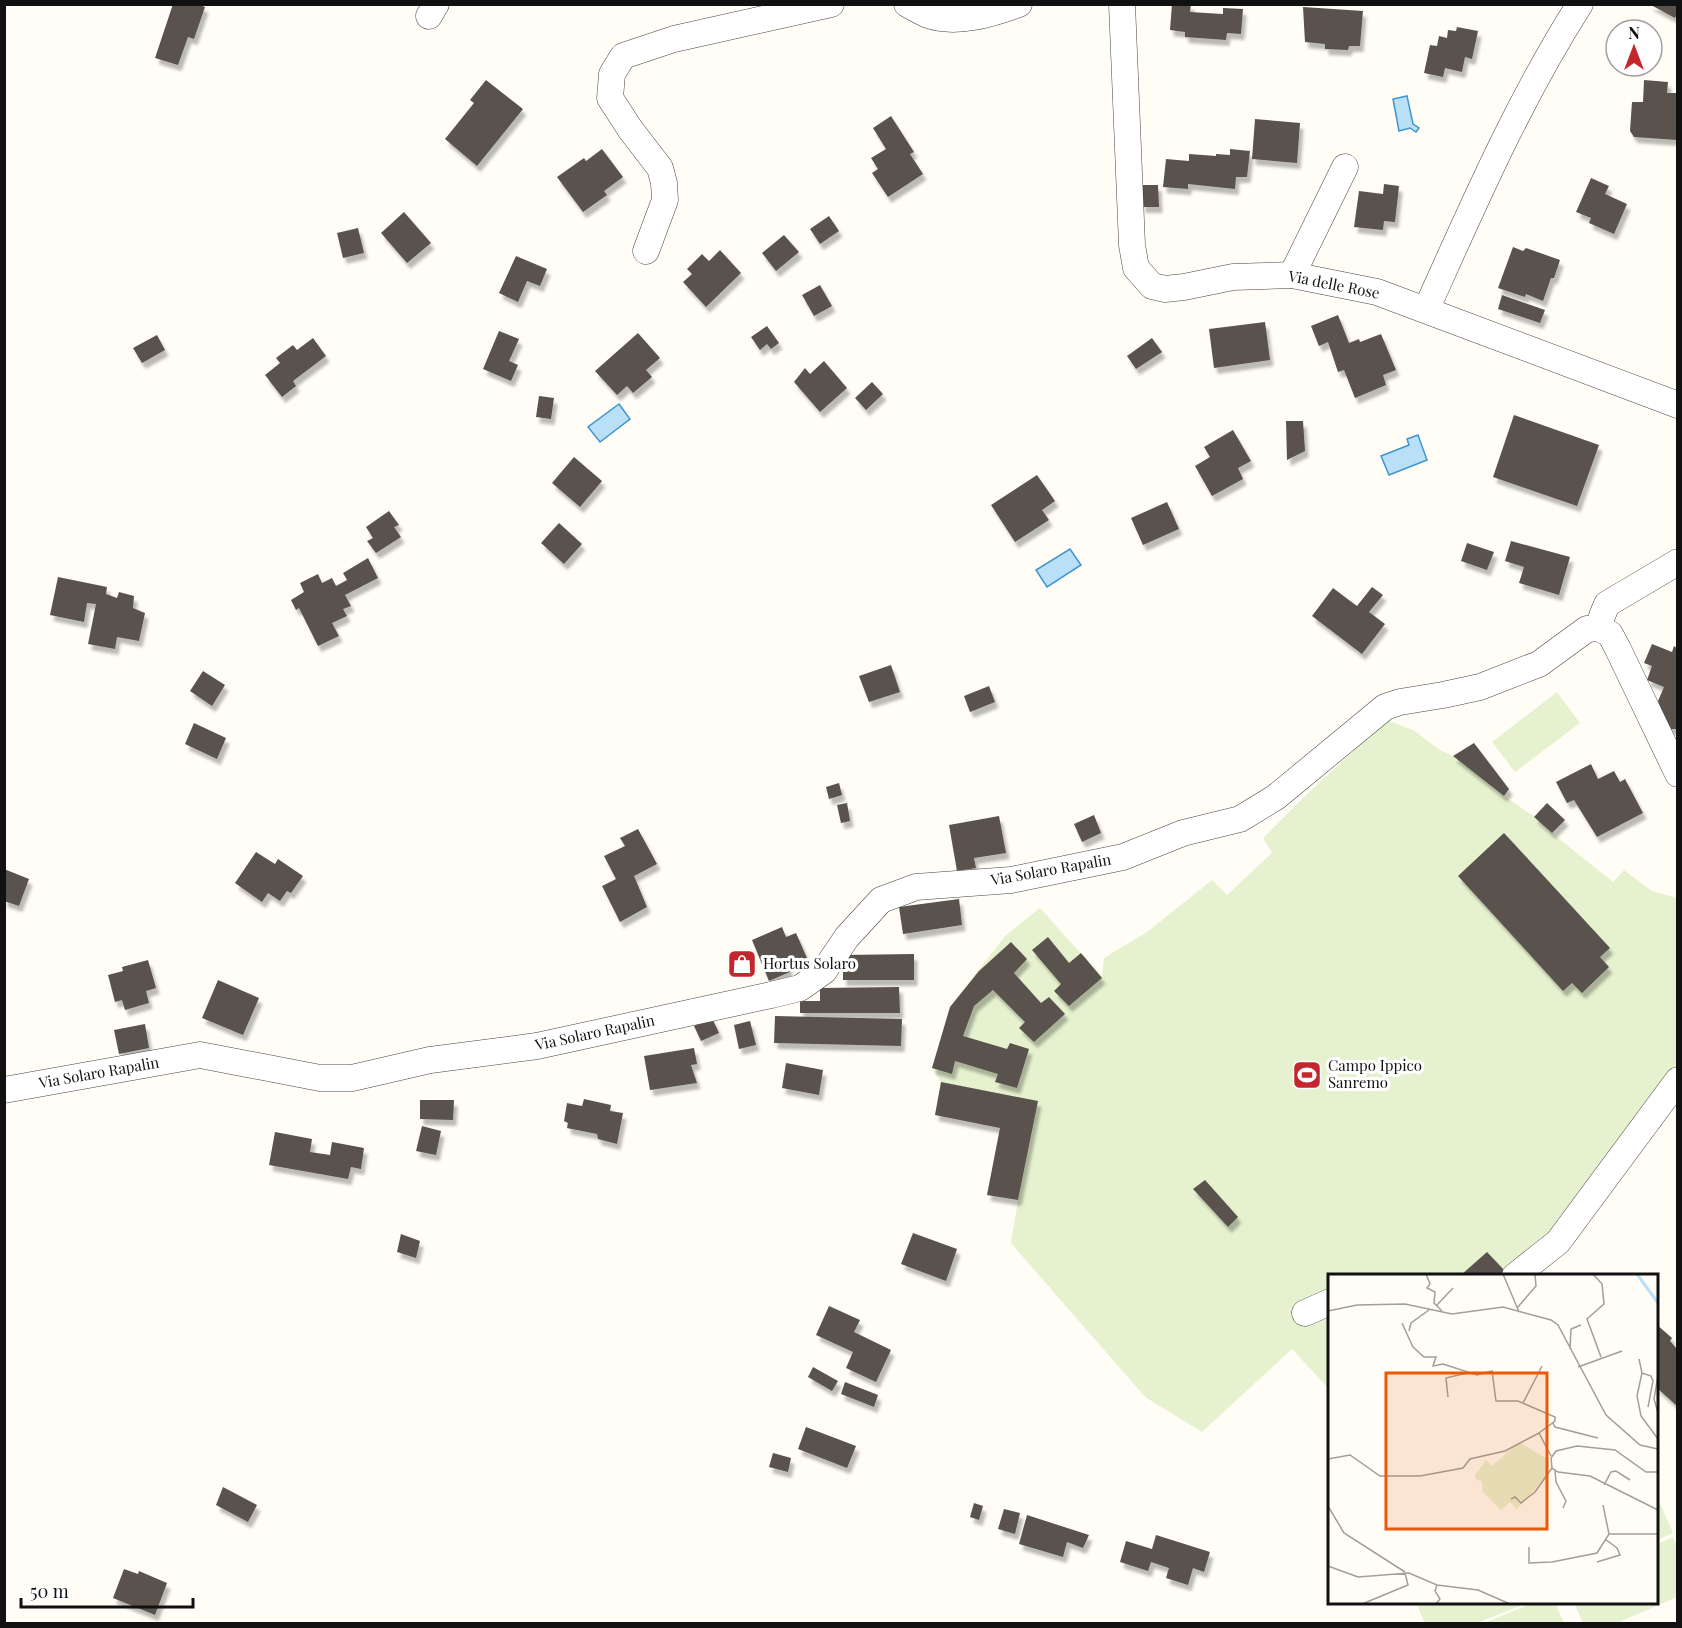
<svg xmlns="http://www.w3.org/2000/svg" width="1682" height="1628" viewBox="0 0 1682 1628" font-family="'Playfair Display',serif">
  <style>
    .pitch { fill: #e6f2cf }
    .water { fill: #b9e0f7; stroke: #3f96cf; stroke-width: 1.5 }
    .building { fill: #5a524d; filter: url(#shadow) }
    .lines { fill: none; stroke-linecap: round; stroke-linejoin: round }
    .minor-casing { stroke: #444; stroke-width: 27 }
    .minor { stroke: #fff; stroke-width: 26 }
    .labels { text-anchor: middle; stroke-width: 6; stroke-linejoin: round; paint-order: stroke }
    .street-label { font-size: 15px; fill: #111; stroke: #fff }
    .poi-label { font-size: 15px; fill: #111; stroke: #fff; text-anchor: start }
    .inset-river { fill: none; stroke: #b9e0f7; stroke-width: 3 }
    .inset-road { fill: none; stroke: #a09f9a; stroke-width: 1.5 }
    .view { fill: #e8590c; fill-opacity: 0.15; stroke: #e8590c; stroke-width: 3 }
    .inset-edge { fill: none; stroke: #111; stroke-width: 3 }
  </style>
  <defs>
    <filter id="shadow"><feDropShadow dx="3.5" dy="6" stdDeviation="1.5" flood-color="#0004"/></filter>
  </defs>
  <rect width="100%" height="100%" fill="#fffdf5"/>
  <g class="pitch">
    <polygon points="1557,692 1580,723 1515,772 1492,742"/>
    <polygon points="1387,720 1413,730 1440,750 1453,756 1504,796 1532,815 1552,833 1613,882 1624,870 1652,891 1677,898 1677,1099 1667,1118 1619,1180 1534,1275 1330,1276 1329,1389 1292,1349 1202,1432 1145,1397 1011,1243 1018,1200 987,1195 1000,1128 935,1115 941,1082 932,1068 950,1007 1005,936 1040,908 1102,977 1104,958 1147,932 1212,880 1227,895 1272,853 1263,838 1306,795"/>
    <polygon points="1657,1496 1673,1533 1657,1540 1656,1540"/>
    <polygon points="1673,1537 1677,1546 1677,1597 1617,1623 1583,1623 1574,1603 1656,1602 1657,1544"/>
    <polygon points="1535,1602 1555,1603 1564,1623 1484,1623"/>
    <polygon points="1416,1603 1527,1603 1477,1623 1425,1623"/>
  </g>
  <g class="water">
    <polygon points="1407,96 1413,124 1419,128 1416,132 1410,128 1399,131 1393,99"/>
    <polygon points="619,404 630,419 600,442 588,427"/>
    <polygon points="1418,435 1427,460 1389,475 1381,456 1409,445 1407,439"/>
    <polygon points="1070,549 1081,565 1047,587 1036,570"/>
  </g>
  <g class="building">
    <polygon points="173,4 198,4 205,7 194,39 188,37 178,65 155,58"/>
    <polygon points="1172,4 1191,4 1190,12 1223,14 1223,8 1243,9 1241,34 1227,33 1226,40 1185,37 1185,32 1170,30"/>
    <polygon points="1649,4 1677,4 1677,14 1675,18"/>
    <polygon points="1303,7 1363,11 1360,46 1349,46 1348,50 1325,49 1325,44 1305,42"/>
    <polygon points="1457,27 1478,31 1472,59 1465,57 1462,72 1445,68 1443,77 1424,73 1430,45 1437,46 1439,36 1447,38 1448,30 1456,31"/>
    <polygon points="486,80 523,109 477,166 445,139 474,103 470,100"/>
    <polygon points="1644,80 1668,82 1667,93 1677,93 1677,140 1634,137 1630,131 1632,102 1643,102"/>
    <polygon points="891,116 914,152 910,154 923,174 888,197 872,173 878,169 871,158 886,149 873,128"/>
    <polygon points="1255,119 1300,123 1297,163 1252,159"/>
    <polygon points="602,149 623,177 604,191 607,195 583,212 557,177 584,158 586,161"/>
    <polygon points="1230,149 1250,151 1247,177 1236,177 1235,189 1188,184 1188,189 1163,187 1166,159 1189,161 1189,154 1216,156 1216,154 1230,155"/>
    <polygon points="1591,178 1609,186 1605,194 1627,204 1614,234 1589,223 1591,218 1576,212"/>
    <polygon points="1384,184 1399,186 1395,222 1384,221 1383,230 1354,227 1359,191 1383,194"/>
    <polygon points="1140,185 1158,185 1159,207 1142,207"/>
    <polygon points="404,212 431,243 407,263 381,233"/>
    <polygon points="829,216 839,231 820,244 810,229"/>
    <polygon points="358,228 364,253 343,258 337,233"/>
    <polygon points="784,235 799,252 776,271 762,253"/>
    <polygon points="1513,247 1523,251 1526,248 1560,260 1554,278 1551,278 1543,301 1526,294 1525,297 1498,288"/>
    <polygon points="720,250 741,273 706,307 683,282 692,274 687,269 702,254 709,261"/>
    <polygon points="516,256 547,269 540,286 527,281 518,302 499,293"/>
    <polygon points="820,285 832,306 814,316 802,295"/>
    <polygon points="1502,295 1545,310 1540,323 1498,309"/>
    <polygon points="1338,315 1349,343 1359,339 1360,342 1381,334 1396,370 1383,375 1386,385 1355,398 1344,370 1338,372 1328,342 1319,346 1311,326"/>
    <polygon points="1265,322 1270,360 1214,368 1209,329"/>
    <polygon points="767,326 779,343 771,349 767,344 760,350 751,337"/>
    <polygon points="499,331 519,339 509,361 518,365 511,381 483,369"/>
    <polygon points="638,333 660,358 646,370 652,377 633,393 627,386 617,395 595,371"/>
    <polygon points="157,335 165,350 142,363 133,348"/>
    <polygon points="313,338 326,356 293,381 296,386 282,397 265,375 280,363 276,358 293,345 297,350"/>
    <polygon points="1152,338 1162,352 1136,369 1127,356"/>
    <polygon points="824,361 847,388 820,412 794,382 805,368 810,374"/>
    <polygon points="872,382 883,394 866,410 855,398"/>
    <polygon points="539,396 554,398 551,419 536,417"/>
    <polygon points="1514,415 1599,445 1577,506 1493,477"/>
    <polygon points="1286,421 1303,421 1305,451 1287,460"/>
    <polygon points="1233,430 1251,461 1238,468 1243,479 1212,496 1195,466 1210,457 1204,447"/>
    <polygon points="574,457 602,481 580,507 552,483"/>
    <polygon points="1037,475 1055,501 1042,510 1049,520 1015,542 991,505"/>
    <polygon points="1167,502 1179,529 1143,545 1131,518"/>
    <polygon points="389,511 399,525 394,527 401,537 376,553 367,541 373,538 366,527"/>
    <polygon points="559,523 582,544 564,564 541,543"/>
    <polygon points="1511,541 1570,557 1559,595 1519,583 1524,567 1505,561"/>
    <polygon points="1467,543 1494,552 1487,570 1461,561"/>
    <polygon points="368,558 378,578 345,595 351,606 343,609 347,616 332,623 339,636 318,646 299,608 296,610 291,600 304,592 300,583 318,574 322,583 332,578 336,586 347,580 343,573"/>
    <polygon points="58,577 107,587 106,594 117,598 119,592 134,596 133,608 145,613 139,641 117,637 115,649 88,644 96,604 87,603 84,622 50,615"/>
    <polygon points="1372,587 1383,595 1369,612 1385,624 1362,654 1312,616 1333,588 1357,606"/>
    <polygon points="1652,644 1672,652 1674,646 1677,648 1677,729 1669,729 1658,701 1664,687 1647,680 1652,666 1644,663"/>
    <polygon points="891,665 900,692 869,702 859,676"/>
    <polygon points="203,671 225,685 212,706 190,691"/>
    <polygon points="989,686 995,702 970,712 964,696"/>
    <polygon points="194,723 226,738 217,759 185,744"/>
    <polygon points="1474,743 1509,789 1504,796 1453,756"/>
    <polygon points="1591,764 1598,779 1614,771 1620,782 1625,779 1643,813 1597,837 1574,800 1567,803 1556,782"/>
    <polygon points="839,783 842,795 829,799 826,787"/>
    <polygon points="847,803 850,821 841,823 837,805"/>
    <polygon points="1547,803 1565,820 1552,833 1534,817"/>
    <polygon points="1094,815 1101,833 1082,842 1074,824"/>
    <polygon points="999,816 1006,853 974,858 976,868 957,871 949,825"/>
    <polygon points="638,829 657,864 634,876 647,907 620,922 602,886 616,879 604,856 625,846 620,838"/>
    <polygon points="1504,833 1610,948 1600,957 1609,967 1582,993 1572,983 1563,991 1458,876"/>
    <polygon points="256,852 275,864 278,859 303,876 291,893 287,891 280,901 268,893 262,902 235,883"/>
    <polygon points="4,869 29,879 19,906 4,901"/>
    <polygon points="959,899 962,925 903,934 899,907"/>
    <polygon points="782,927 786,937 796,933 807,958 788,966 790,972 769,981 752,940"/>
    <polygon points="1048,937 1069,963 1081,953 1102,978 1069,1006 1054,991 1061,984 1032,950"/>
    <polygon points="1011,942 1027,959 1014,973 1041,1003 1049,997 1065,1014 1034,1042 1019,1028 1025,1022 993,990 974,1006 963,1036 1007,1049 1010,1043 1029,1049 1017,1088 995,1082 998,1074 955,1061 952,1074 932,1068 950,1007 979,971"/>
    <polygon points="914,954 914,980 843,980 843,955"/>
    <polygon points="148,960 156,988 146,991 149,1003 125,1010 122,1000 115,1002 108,975 123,971 122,967"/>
    <polygon points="218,980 259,998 243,1035 202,1018"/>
    <polygon points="899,987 900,1013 800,1013 800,1001 820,1001 820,988"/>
    <polygon points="775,1016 902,1019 901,1046 774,1043"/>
    <polygon points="712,1018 719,1033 701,1041 694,1026"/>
    <polygon points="750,1021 756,1045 739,1049 734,1025"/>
    <polygon points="145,1024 149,1048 119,1054 114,1030"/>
    <polygon points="694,1048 697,1064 691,1065 697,1083 650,1090 644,1056"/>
    <polygon points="786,1063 823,1070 819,1095 782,1088"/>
    <polygon points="941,1082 1038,1101 1018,1200 987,1195 1000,1128 935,1115"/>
    <polygon points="584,1099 611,1105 610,1111 623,1113 617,1144 598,1139 597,1134 567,1128 568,1123 564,1121 567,1103 582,1106"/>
    <polygon points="420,1100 454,1100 453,1120 420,1119"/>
    <polygon points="422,1126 441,1131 436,1155 416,1151"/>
    <polygon points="275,1132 312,1139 310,1152 330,1155 332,1142 364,1148 361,1169 351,1167 348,1179 269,1165"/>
    <polygon points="1205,1180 1238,1217 1228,1227 1193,1189"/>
    <polygon points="913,1233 957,1249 946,1281 901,1264"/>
    <polygon points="401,1234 420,1241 416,1258 397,1252"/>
    <polygon points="1487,1252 1505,1271 1500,1275 1461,1275"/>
    <polygon points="829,1306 860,1320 854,1332 891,1350 876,1382 846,1368 853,1352 816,1335"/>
    <polygon points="1656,1324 1672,1338 1670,1341 1677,1349 1677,1406 1656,1387"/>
    <polygon points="813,1367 838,1381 832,1391 808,1377"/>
    <polygon points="845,1382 878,1395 874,1407 841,1394"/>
    <polygon points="806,1427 856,1446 847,1468 798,1449"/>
    <polygon points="773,1453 791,1458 788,1472 769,1467"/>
    <polygon points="223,1487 257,1505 248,1522 216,1505"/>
    <polygon points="974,1503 983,1506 979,1520 970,1517"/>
    <polygon points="1004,1509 1020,1513 1015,1534 998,1529"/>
    <polygon points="1027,1515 1089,1535 1083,1548 1067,1542 1063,1557 1019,1544"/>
    <polygon points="1156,1535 1210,1552 1204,1572 1193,1568 1188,1585 1166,1578 1169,1568 1151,1562 1148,1571 1120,1562 1126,1541 1152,1549"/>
    <polygon points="124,1569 138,1574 139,1571 167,1583 155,1615 113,1598"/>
  </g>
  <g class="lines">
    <g class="minor-casing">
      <g id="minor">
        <path d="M907,4C914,8 921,12 928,15C957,25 991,14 1019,4"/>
        <polyline points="1122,4 1132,245 1136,268 1152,286 1165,289 1184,287 1233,277 1292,275 1377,292 1678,405"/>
        <polyline points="429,16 436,4"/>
        <polyline points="646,251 665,200 664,183 660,168 630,129 610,98 612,74 623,56 674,39 831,4"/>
        <polyline points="1292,275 1345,167"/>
        <path d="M1426,310C1473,206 1518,101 1580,4"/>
        <polyline points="1599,628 1602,616 1607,604 1678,562"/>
        <polyline points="4,1090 200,1055 320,1078 352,1078 430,1060 537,1046 771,995 800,988 824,971 847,937 881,900 916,887 1011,880 1123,857 1183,833 1240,819 1276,797 1385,707 1400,702 1443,695 1480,687 1539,664 1587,629 1599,628 1610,634 1618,649 1678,774"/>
        <polyline points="1515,1276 1558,1242 1678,1080"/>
        <polyline points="1305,1313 1330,1302"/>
      </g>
    </g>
    <use href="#minor" class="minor"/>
  </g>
  <defs>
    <g id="shop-square" transform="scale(1.5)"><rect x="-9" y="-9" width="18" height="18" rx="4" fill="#c4262e" stroke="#fff"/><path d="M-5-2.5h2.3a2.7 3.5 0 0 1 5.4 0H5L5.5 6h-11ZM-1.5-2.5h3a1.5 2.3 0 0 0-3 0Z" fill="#fff"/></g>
    <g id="stadium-square" transform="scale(1.5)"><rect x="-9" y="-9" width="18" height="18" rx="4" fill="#c4262e" stroke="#fff"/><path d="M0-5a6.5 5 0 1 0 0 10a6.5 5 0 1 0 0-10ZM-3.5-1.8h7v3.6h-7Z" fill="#fff"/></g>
  </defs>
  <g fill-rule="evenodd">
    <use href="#shop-square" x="742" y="964"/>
    <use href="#stadium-square" x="1307" y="1075"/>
  </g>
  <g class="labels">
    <g class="street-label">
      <text transform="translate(1334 285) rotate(11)" y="5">Via delle Rose</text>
      <text transform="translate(1051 870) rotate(-10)" y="5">Via Solaro Rapalin</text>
      <text transform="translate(595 1033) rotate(-12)" y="5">Via Solaro Rapalin</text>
      <text transform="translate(99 1073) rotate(-10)" y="5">Via Solaro Rapalin</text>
    </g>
    <g class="poi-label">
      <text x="763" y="969">Hortus Solaro</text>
      <text x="1328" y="1071">Campo Ippico<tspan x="1328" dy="17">Sanremo</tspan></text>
    </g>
  </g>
  <g transform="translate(1328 1274)">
    <rect width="330" height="330" fill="#fffdf5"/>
    <path d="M191,168L221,186V200L189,235L182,228L173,236L155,218L154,207L148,206L147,201L158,186L164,192Z" fill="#e6f2cf"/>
    <path class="inset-river" d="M309,0L330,29"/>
    <path class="inset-road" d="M98,0L102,10L99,14L107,18L106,29L114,37M175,0L191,38M265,0L274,10L276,30L259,45L273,83M109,31L125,14M189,34L208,12L207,0M0,37L29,31L77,30L124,40L175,33L223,46L230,51L278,141L312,171L330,175M74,49L85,73L96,83H108L105,92L115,90L149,101L164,97L168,127H190L227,143V147L211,159M81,57L83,49L101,36M242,75L243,55L253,51M311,85L314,99L309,122L313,142L330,165M250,93L294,77M314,99L323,102L325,107L320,133M330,101L326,125L330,139M120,123L118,104L139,99M195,129L214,92M225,149L227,153L270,164M0,185L22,181L52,202H92L135,194L142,185L177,177L211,159L223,182M227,197L228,208L238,227L235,234M330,198H318L287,176L249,172L228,177L223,184L224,194L230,198L262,202L330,236M276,211L283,198L288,197L302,206M183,225L187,223L193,229L207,218L224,194M275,231L281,260M0,232L16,259L77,298M201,273V289L224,288L269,279L281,260H330M269,288L292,281L289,274L277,265M0,292L30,303L81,299L109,311L150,316L182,330M34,330L80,311L77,299M108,330L112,325L107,317L109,311"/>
    <path class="view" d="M58,99H219V255H58Z"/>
    <rect width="330" height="330" class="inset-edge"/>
  </g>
  <rect width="1682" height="1628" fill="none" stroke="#111111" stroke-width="12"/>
  <g transform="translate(1634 48)"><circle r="28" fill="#ffffff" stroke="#a0a0a0" stroke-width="1.5"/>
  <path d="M0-4.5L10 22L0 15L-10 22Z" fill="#c4262e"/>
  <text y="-9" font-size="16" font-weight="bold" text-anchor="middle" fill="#111111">N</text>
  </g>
  <path d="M21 1598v9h172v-9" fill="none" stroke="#111111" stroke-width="3"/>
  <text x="30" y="1598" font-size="18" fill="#111111" stroke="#ffffff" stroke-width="4.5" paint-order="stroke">50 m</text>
</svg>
